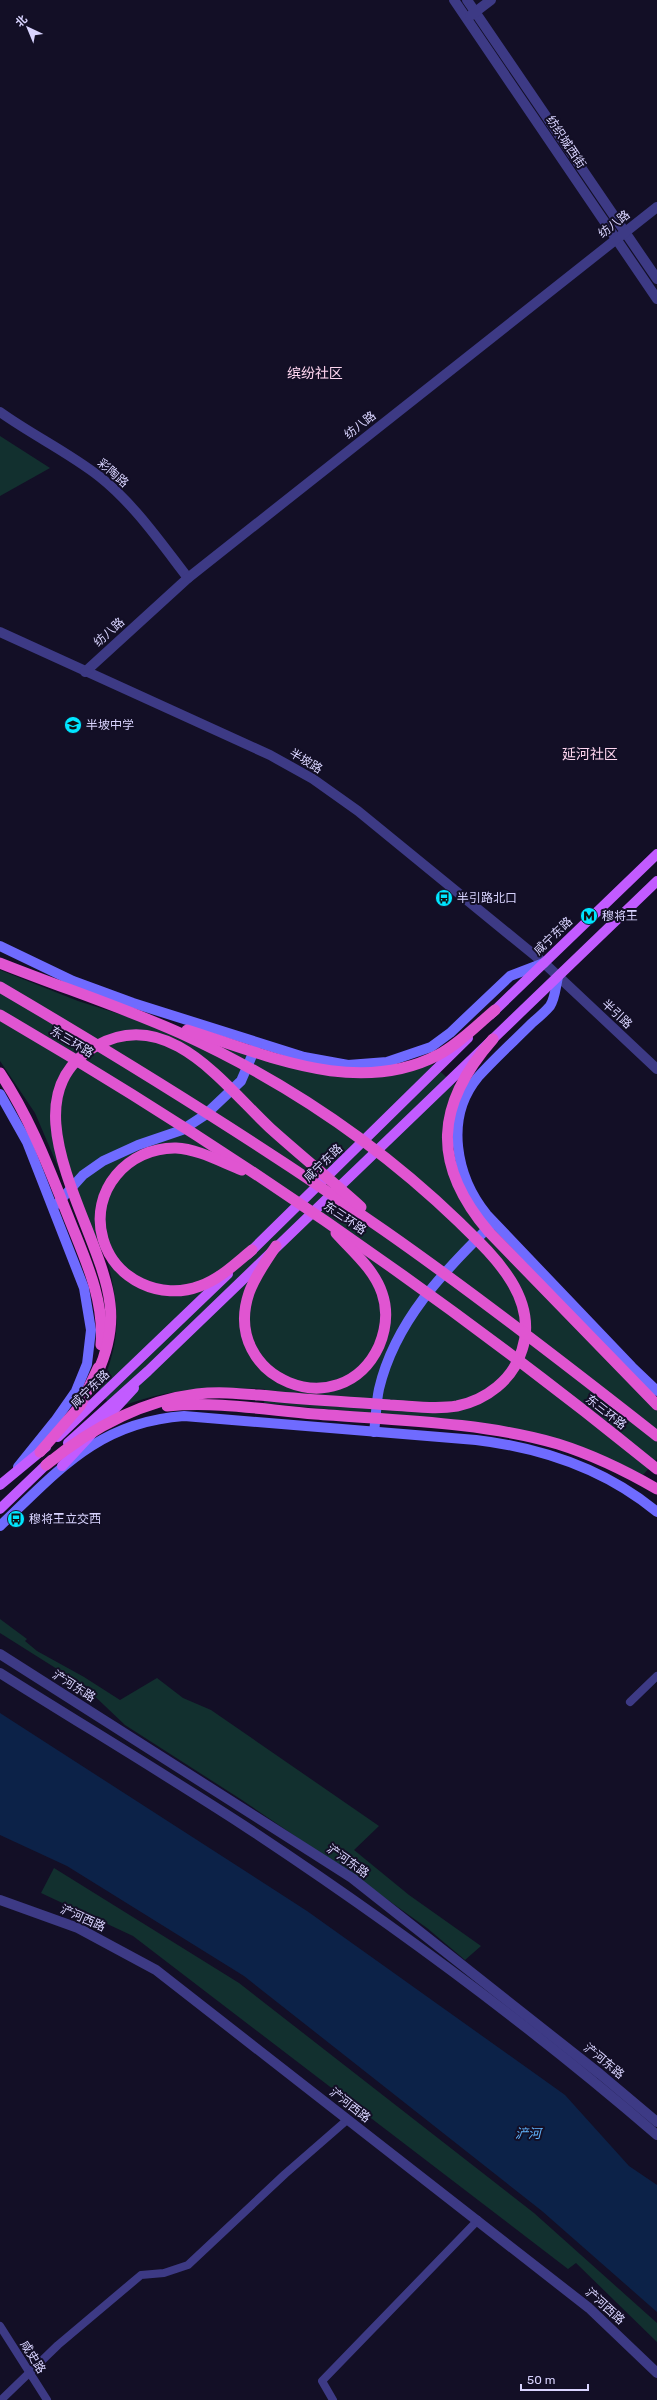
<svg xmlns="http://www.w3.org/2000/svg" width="657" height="2400" viewBox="0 0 657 2400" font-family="Rubik,'Noto Sans SC',sans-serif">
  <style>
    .green { fill: #12302f }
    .water { fill: #0c2248 }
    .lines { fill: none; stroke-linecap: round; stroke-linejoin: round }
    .minor { stroke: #3d3a85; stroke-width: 8 }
    .tertiary { stroke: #3d3a85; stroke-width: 10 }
    .secondary { stroke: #6f6bff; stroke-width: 10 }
    .primary { stroke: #c25bff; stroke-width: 10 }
    .trunk { stroke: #e055d1; stroke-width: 11 }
    .labels { text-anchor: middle; stroke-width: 4; stroke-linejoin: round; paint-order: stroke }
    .street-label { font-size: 12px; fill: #d9d4ff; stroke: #130f26 }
    .poi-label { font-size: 12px; fill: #d9d4ff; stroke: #130f26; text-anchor: start }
    .water-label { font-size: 13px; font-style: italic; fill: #62b6ff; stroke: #130f26 }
    .quarter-label { font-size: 14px; fill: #ffd6f0; stroke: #130f26 }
  </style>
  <rect width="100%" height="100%" fill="#130f26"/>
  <g class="green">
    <polygon points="0,436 50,468 0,496"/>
    <path d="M0,970L78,1001L233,1050L336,1077L370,1078L400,1074L432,1064L455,1085L445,1163L586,1336L657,1411V1459L643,1475C592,1449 551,1435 494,1425L264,1403L265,1389C207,1386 168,1388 114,1409L99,1391C124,1334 119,1308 105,1250L94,1251L35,1113L0,1061Z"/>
    <polygon points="0,1619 27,1639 25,1641 37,1651 84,1677 120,1700 157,1678 183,1698 211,1710 379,1826 354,1850 409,1895 481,1946 465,1960 427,1928 360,1880 242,1800 125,1725 84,1686 0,1633"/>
    <polygon points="54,1868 239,1983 534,2213 657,2323 657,2342 576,2263 568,2269 133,1936 41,1893"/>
  </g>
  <polygon class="water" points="0,1713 307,1911 565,2095 629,2166 657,2185 657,2312 542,2211 244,1976 67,1866 0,1835"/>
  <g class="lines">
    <g class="minor">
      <polyline points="630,1702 657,1676"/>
      <polyline points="0,2326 47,2400"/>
      <polyline points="1,2400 58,2345 141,2275 164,2273 188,2265 285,2174 347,2120"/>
      <polyline points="333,2400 322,2381 478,2220"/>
    </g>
    <g class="tertiary">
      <polyline points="454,0 657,299"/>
      <polyline points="467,0 657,279"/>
      <polyline points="470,16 491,0"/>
      <path d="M0,412C32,435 68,452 100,477C134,504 161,543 188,578"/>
      <polyline points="0,632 270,755 313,779 358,811 544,963 657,1069"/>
      <polyline points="85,672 188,578 657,207"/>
      <polyline points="0,1654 352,1878 600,2074 657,2122"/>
      <path d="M0,1673C81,1724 163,1773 243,1825C387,1920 526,2022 657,2135"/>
      <polyline points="0,1900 78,1928 156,1970 589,2308 657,2373"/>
    </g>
    <g class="secondary">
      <polyline points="0,946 73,981 133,1003 304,1057 348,1065 387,1062 431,1047 450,1033 510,976 544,963"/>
      <path d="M558,977C556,985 555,999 550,1006C545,1012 538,1018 532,1023C514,1041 495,1058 478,1077C444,1118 456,1177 487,1215L632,1367L657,1391"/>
      <polyline points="0,1094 27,1142 84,1288 91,1330 87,1364 76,1391 55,1421 18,1467"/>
      <polyline points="57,1204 83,1175 103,1161 138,1145 182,1130 205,1115 241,1081 257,1044"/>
      <path d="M374,1432C376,1418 376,1403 379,1389C395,1321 444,1271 492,1224"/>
      <path d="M0,1526C58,1471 98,1422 184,1416L476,1440C543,1448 605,1469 657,1512"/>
    </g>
    <g class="primary">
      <polyline points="490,1015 657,854"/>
      <polyline points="247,1255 468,1038"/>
      <polyline points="58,1437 228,1274"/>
      <polyline points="68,1443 148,1371 657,881"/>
      <polyline points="62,1466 134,1388"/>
      <polyline points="0,1485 46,1447"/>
      <polyline points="0,1509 51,1460"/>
    </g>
    <g class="trunk">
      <path d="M0,963C60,987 122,1007 180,1033C283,1080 378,1144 459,1222C494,1256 539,1298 522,1350C513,1380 486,1400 457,1406C435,1410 412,1406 390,1405C350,1402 310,1400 270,1396C245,1394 221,1391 197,1394C140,1401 90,1429 46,1465"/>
      <path d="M0,987C131,1064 260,1144 385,1231C478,1296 568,1366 657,1436"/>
      <path d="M0,1015C230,1149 450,1301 657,1469"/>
      <path d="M187,1030C267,1055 357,1097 438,1055C459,1044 477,1025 495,1010"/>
      <path d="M493,1039C435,1105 431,1164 489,1232L657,1405"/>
      <path d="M0,1073C30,1118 48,1166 68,1216C84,1257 105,1299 101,1345"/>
      <path d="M242,1170C221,1162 198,1149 176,1148C128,1147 89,1191 103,1239C115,1280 161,1301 200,1286C220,1279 236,1263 252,1250"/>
      <path d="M276,1246C266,1261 255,1276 249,1293C220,1379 341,1428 379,1346C386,1329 388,1310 382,1293C374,1269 352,1251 336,1233"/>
      <path d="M97,1374C107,1352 113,1328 110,1304C102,1228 1,1100 96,1046C168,1005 224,1085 270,1128C300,1155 331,1180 361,1207"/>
      <path d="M167,1406C216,1401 266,1410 315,1414C392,1420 484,1422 558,1444C593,1455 626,1471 657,1489"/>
      <polyline points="40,1452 80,1406 98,1368"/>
    </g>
  </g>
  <defs>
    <g id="school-disc" transform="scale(0.9)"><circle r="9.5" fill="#00e5ff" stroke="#130f26"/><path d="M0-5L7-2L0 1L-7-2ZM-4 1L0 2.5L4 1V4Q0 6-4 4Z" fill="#111"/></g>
    <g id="bus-disc" transform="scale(0.9)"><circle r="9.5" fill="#00e5ff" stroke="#130f26"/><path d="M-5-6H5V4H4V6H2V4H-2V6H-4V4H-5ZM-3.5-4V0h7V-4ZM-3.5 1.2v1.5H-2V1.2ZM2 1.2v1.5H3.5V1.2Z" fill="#111"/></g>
    <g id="metro-disc" transform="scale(0.9)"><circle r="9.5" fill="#00e5ff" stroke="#130f26"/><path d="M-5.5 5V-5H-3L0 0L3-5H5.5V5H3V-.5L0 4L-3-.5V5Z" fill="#111"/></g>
  </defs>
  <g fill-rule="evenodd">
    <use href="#school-disc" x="73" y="725"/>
    <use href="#bus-disc" x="444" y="898"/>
    <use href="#metro-disc" x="589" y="916"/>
    <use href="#bus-disc" x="16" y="1519"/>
  </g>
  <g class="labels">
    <g class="street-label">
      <text transform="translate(566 142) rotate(56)" y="4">纺织城西街</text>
      <text transform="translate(614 224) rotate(-38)" y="4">纺八路</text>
      <text transform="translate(360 425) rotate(-38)" y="4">纺八路</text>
      <text transform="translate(113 473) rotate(41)" y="4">彩陶路</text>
      <text transform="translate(109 632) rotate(-42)" y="4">纺八路</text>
      <text transform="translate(306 761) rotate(31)" y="4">半坡路</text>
      <text transform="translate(553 936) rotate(-44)" y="4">咸宁东路</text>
      <text transform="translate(617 1014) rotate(43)" y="4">半引路</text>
      <text transform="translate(72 1042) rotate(31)" y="4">东三环路</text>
      <text transform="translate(323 1163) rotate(-44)" y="4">咸宁东路</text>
      <text transform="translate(345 1218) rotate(34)" y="4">东三环路</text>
      <text transform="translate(90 1389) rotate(-44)" y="4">咸宁东路</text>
      <text transform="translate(606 1412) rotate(38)" y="4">东三环路</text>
      <text transform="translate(74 1686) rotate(32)" y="4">浐河东路</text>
      <text transform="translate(348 1861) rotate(35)" y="4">浐河东路</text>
      <text transform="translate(83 1918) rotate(24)" y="4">浐河西路</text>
      <text transform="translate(604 2061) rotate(39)" y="4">浐河东路</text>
      <text transform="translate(350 2105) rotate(38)" y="4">浐河西路</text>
      <text transform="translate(605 2306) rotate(42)" y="4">浐河西路</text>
      <text transform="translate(33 2357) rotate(58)" y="4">咸史路</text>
    </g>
    <g class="poi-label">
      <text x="86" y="729">半坡中学</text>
      <text x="457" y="902">半引路北口</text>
      <text x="602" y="920">穆将王</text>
      <text x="29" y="1523">穆将王立交西</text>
    </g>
    <g class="water-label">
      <text x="528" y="2138">浐河</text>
    </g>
    <g class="quarter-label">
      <text x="315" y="378">缤纷社区</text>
      <text x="590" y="759">延河社区</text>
    </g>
  </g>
  <g transform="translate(28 28) rotate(316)" stroke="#130f26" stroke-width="3" paint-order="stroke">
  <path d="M0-3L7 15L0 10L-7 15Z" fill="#d9d4ff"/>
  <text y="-6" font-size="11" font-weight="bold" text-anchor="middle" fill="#d9d4ff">北</text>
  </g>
  <path d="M521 2384v6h67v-6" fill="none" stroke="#d9d4ff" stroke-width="2"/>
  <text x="527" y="2384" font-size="12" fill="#d9d4ff" stroke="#130f26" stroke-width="3" paint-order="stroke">50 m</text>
</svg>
